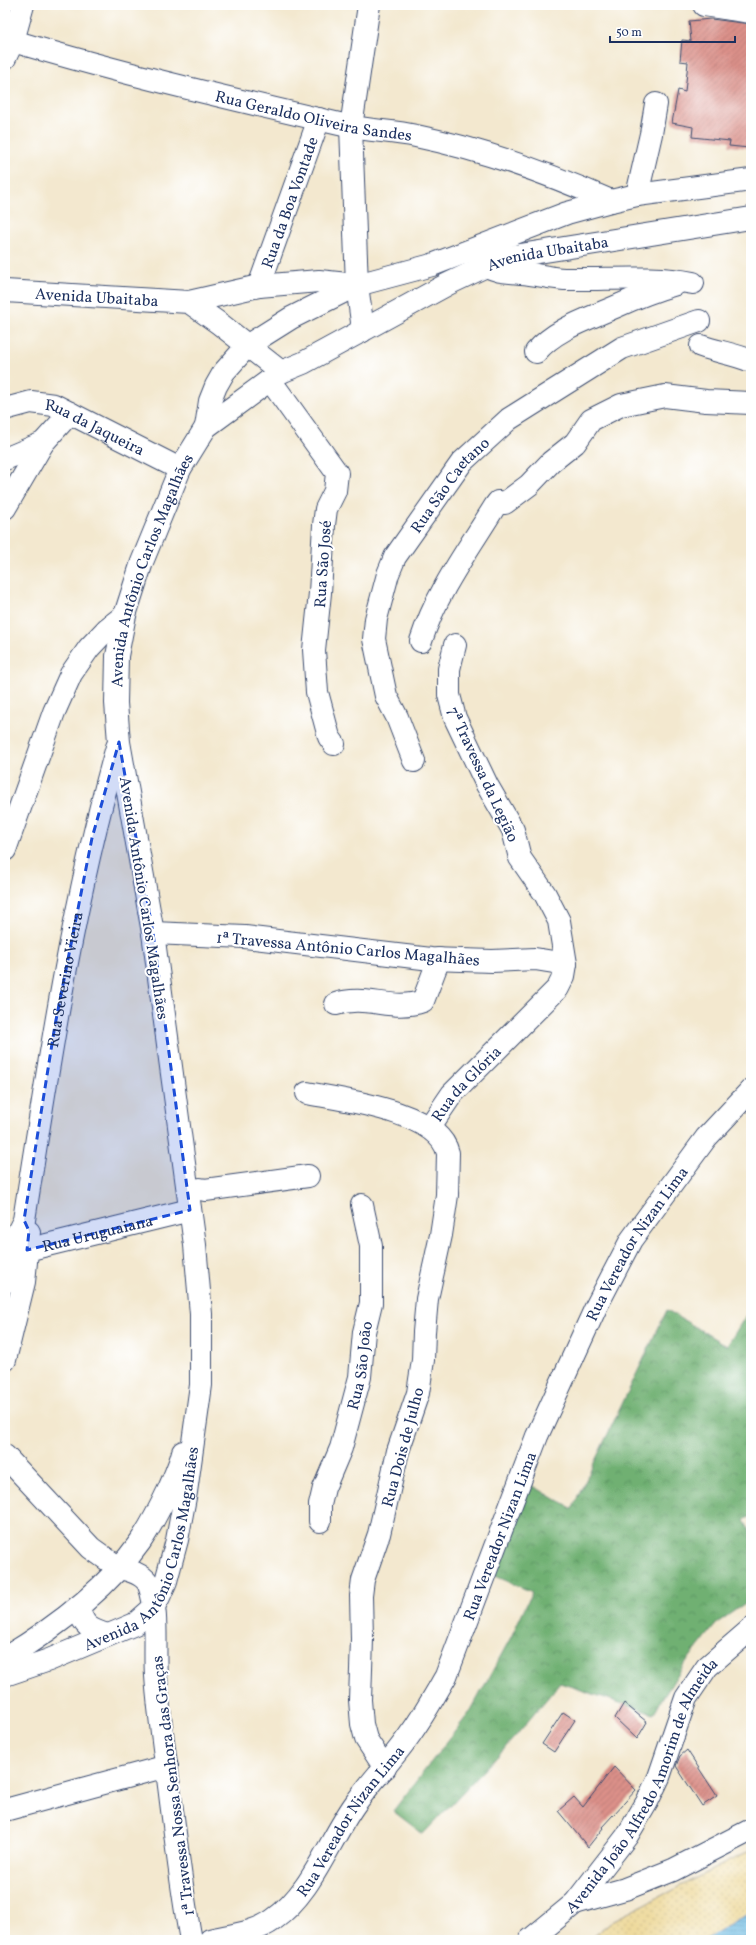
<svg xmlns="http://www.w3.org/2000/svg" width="756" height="1945" viewBox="0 0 756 1945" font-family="Vollkorn,serif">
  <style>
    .forest { fill: url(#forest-crowns); stroke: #457068 }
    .sand { fill: url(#sand-dots); stroke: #84847e }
    .water { fill: url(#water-rules); stroke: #4074a0 }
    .building { fill: url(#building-hatch) }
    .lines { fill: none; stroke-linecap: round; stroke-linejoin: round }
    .minor-casing { stroke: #3b4b6f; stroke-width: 24 }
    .major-casing { stroke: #3b4b6f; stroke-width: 24 }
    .minor { stroke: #fff; stroke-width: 22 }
    .major { stroke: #fff; stroke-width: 22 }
    .marked { fill: #1d4ed8; fill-opacity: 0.2; stroke: #1d4ed8; stroke-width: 3; stroke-dasharray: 8 5; stroke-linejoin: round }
    .labels { text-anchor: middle; stroke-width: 4; stroke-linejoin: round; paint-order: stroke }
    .street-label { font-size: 16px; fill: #1b2f5e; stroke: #fff }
  </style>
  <defs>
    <pattern id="forest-crowns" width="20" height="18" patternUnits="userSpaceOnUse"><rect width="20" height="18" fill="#6fb072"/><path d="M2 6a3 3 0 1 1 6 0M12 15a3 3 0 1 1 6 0" fill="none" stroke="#5a9061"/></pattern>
    <pattern id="sand-dots" width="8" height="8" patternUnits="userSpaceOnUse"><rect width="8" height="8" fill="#eeda9e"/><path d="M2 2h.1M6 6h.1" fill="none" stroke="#ccbb8a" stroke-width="1.8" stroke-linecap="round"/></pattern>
    <pattern id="water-rules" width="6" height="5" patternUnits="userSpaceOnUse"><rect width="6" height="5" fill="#65b8e1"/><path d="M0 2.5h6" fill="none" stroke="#5296ba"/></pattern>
    <pattern id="building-hatch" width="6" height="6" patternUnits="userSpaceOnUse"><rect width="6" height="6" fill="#db9089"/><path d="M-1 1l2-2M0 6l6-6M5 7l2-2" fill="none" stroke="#b17673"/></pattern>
  </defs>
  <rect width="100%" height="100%" fill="#fff"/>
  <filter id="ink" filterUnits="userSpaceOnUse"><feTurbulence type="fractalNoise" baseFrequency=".025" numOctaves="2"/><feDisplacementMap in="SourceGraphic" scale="8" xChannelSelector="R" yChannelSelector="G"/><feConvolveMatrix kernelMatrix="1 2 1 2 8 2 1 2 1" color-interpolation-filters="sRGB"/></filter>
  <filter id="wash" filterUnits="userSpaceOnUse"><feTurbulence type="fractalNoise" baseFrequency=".012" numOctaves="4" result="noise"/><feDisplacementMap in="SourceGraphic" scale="16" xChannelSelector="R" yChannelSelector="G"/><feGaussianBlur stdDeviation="0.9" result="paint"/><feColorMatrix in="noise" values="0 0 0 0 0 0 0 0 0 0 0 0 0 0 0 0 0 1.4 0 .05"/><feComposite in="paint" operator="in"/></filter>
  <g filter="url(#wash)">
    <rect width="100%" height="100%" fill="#f3e8cf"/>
    <polygon class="forest" points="751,1307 751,1516 744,1520 751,1534 751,1599 717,1623 683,1666 653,1714 560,1683 514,1738 423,1834 393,1811 470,1712 511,1637 532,1592 493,1575 530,1484 572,1509 667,1310 727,1346"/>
    <polygon class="sand" points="751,1850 751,1912 705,1940 588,1940 612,1921"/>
    <polygon class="water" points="751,1912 751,1940 705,1940"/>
    <g id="blocks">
      <g class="building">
        <polygon points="711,19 751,24 751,127 749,148 729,146 730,141 692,137 693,127 672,123 678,90 685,92 688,62 680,61 682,40 691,41 689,21"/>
        <polygon points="624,1703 647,1722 637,1739 615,1718"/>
        <polygon points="563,1712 575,1720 554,1752 542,1744"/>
        <polygon points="687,1750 717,1796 702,1806 676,1766 680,1756"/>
        <polygon points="614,1767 636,1790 602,1827 603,1828 588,1847 558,1811 574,1797 583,1807"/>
      </g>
    </g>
  </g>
  <g filter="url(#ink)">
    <use href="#blocks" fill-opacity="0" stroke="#3b4b6f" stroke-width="1"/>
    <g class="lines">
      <g class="minor-casing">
        <g id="minor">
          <polyline points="704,5 751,12"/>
          <path id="s1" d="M13,41C123,74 236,100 348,126C370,131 394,131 416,136C484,150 548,173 611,201"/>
          <polyline points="637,195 651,134 656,104"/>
          <path d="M486,266C502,273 505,271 521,273C536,274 549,278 564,279C608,280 650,275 693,283"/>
          <polyline points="357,285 351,127 369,5"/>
          <path id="s2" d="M259,286L319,119"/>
          <path d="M701,346C718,352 735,354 751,361"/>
          <path d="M536,352C555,329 588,319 615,307C635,298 655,290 676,284"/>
          <polyline points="270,380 337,473 335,491 326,509 324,525 320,593 314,650 317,692 329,737 334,744"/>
          <path id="s3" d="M5,409L31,402L54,405L180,469"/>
          <polyline points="5,459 43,443 70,413"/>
          <polyline points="5,508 43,443"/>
          <path d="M421,641C437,591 468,550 495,506L498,502L505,503L529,485L551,462L575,443L591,420L621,405L665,396L706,401L751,403"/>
          <path id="s4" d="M414,761L397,717L386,696L374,639L376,619L388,574L395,557L462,462L509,419L622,348L699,321"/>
          <polyline points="5,850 54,712 71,674 89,648 107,629 125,615"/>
          <polyline points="153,933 245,937 431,959 492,961 535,959 566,964"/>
          <path d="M336,1004C366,994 393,1012 423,1001L439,959"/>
          <path d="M307,1093C343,1100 438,1111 448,1153L447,1195L441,1235L427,1299L424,1332L423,1360L418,1393L398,1451L379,1534L363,1580L361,1596L362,1639L360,1700L362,1724L366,1739L385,1768"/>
          <path id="s5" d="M428,1126L435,1119L452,1094L558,988L564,976L566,964L559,921L545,894L520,858L513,830L487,785L455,718L449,695V669L455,645"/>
          <polyline points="200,1189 205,1190 308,1176"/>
          <path id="s6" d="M10,1254L190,1210"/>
          <polyline points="5,1456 91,1548 119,1568"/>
          <path id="s7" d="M320,1521V1505L324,1488L341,1448L360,1377L364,1332L371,1303V1246L362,1205"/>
          <polyline points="5,1810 167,1766"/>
          <polyline points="575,1903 625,1889 673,1870 751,1830"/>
          <path id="s8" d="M210,1940C231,1935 255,1933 273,1920C312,1893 328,1842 355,1804C372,1780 394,1758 411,1733C424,1715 435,1695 446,1676L537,1436L596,1307L631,1240L706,1138L751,1090"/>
          <path id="s9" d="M530,1940L575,1903L627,1836L647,1802L659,1777L686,1698L707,1667L751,1629"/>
        </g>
      </g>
      <g class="major-casing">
        <g id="major">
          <polyline points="5,58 13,41 23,5"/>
          <path id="s10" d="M5,291L189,302L259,286L319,281L357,285L362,322L361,332"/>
          <polyline points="189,302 220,324 281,372"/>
          <polyline points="206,427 210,401 216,386 224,372 248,345 291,318 357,285 432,265 567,213 611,201 637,195 751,180"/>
          <path id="s11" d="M5,1282L18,1232L24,1220C49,1061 73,901 117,747"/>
          <polyline points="5,1360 24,1282 29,1232"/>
          <path d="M119,1568C129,1570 144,1574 149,1585C159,1612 154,1648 156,1676C159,1718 166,1760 171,1802C177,1848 182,1894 191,1940"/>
          <path d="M78,1607C84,1627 89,1629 107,1635"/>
          <path d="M5,1658C55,1628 106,1590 140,1542C151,1526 161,1506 169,1489C174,1477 180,1465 183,1452"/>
          <path id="s12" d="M5,1675L49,1660L135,1624L153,1608L159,1597L166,1581L177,1540L186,1492L201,1385V1314L195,1245L153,933L119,742L116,703L117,656L125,615L142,562L180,469L206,427L281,372L303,363L448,284L486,266L514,256L751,218"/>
        </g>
      </g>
      <use href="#minor" class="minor"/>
      <use href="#major" class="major"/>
    </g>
  </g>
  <path class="marked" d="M119,742L153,933L190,1210L27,1250L29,1231L24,1220L55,1025L92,838Z"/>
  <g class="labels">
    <g class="street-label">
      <text dy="6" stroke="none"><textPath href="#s1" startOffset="310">Rua Geraldo Oliveira Sandes</textPath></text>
      <text dy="6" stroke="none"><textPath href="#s2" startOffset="89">Rua da Boa Vontade</textPath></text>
      <text dy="6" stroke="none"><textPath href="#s12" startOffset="1763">Avenida Ubaitaba</textPath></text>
      <text dy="6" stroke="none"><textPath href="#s10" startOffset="92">Avenida Ubaitaba</textPath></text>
      <text dy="6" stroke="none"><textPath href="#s3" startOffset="96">Rua da Jaqueira</textPath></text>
      <text dy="6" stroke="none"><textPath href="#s4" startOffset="305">Rua São Caetano</textPath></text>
      <text transform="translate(322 564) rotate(-86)" y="6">Rua São José</text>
      <text dy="6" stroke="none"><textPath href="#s12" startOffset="1220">Avenida Antônio Carlos Magalhães</textPath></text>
      <text transform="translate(484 774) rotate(65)" y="6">7ª Travessa da Legião</text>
      <text transform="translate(145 898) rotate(81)" y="6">Avenida Antônio Carlos Magalhães</text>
      <text transform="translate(348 948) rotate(5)" y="6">1ª Travessa Antônio Carlos Magalhães</text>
      <text dy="6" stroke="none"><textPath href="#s11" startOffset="309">Rua Severino Vieira</textPath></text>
      <text dy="6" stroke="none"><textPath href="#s5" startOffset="57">Rua da Glória</textPath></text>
      <text dy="6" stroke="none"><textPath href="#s6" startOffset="90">Rua Uruguaiana</textPath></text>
      <text dy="6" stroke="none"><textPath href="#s8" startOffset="841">Rua Vereador Nizan Lima</textPath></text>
      <text dy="6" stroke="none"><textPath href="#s7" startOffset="162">Rua São João</textPath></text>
      <text transform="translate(402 1447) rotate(-75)" y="6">Rua Dois de Julho</text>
      <text dy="6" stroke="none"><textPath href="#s8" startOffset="517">Rua Vereador Nizan Lima</textPath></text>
      <text dy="6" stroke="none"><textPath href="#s12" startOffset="208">Avenida Antônio Carlos Magalhães</textPath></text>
      <text dy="6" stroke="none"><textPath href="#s9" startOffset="195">Avenida João Alfredo Amorim de Almeida</textPath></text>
      <text transform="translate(172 1786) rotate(-97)" y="6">1ª Travessa Nossa Senhora das Graças</text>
      <text dy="6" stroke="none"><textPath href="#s8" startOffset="193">Rua Vereador Nizan Lima</textPath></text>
    </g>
  </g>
  <rect width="756" height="1945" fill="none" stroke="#fff" stroke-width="20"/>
  <path d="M610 36v6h125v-6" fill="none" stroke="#1b2f5e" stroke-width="2"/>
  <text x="616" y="36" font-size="12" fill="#1b2f5e" stroke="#ffffff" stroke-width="3" paint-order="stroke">50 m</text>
</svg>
